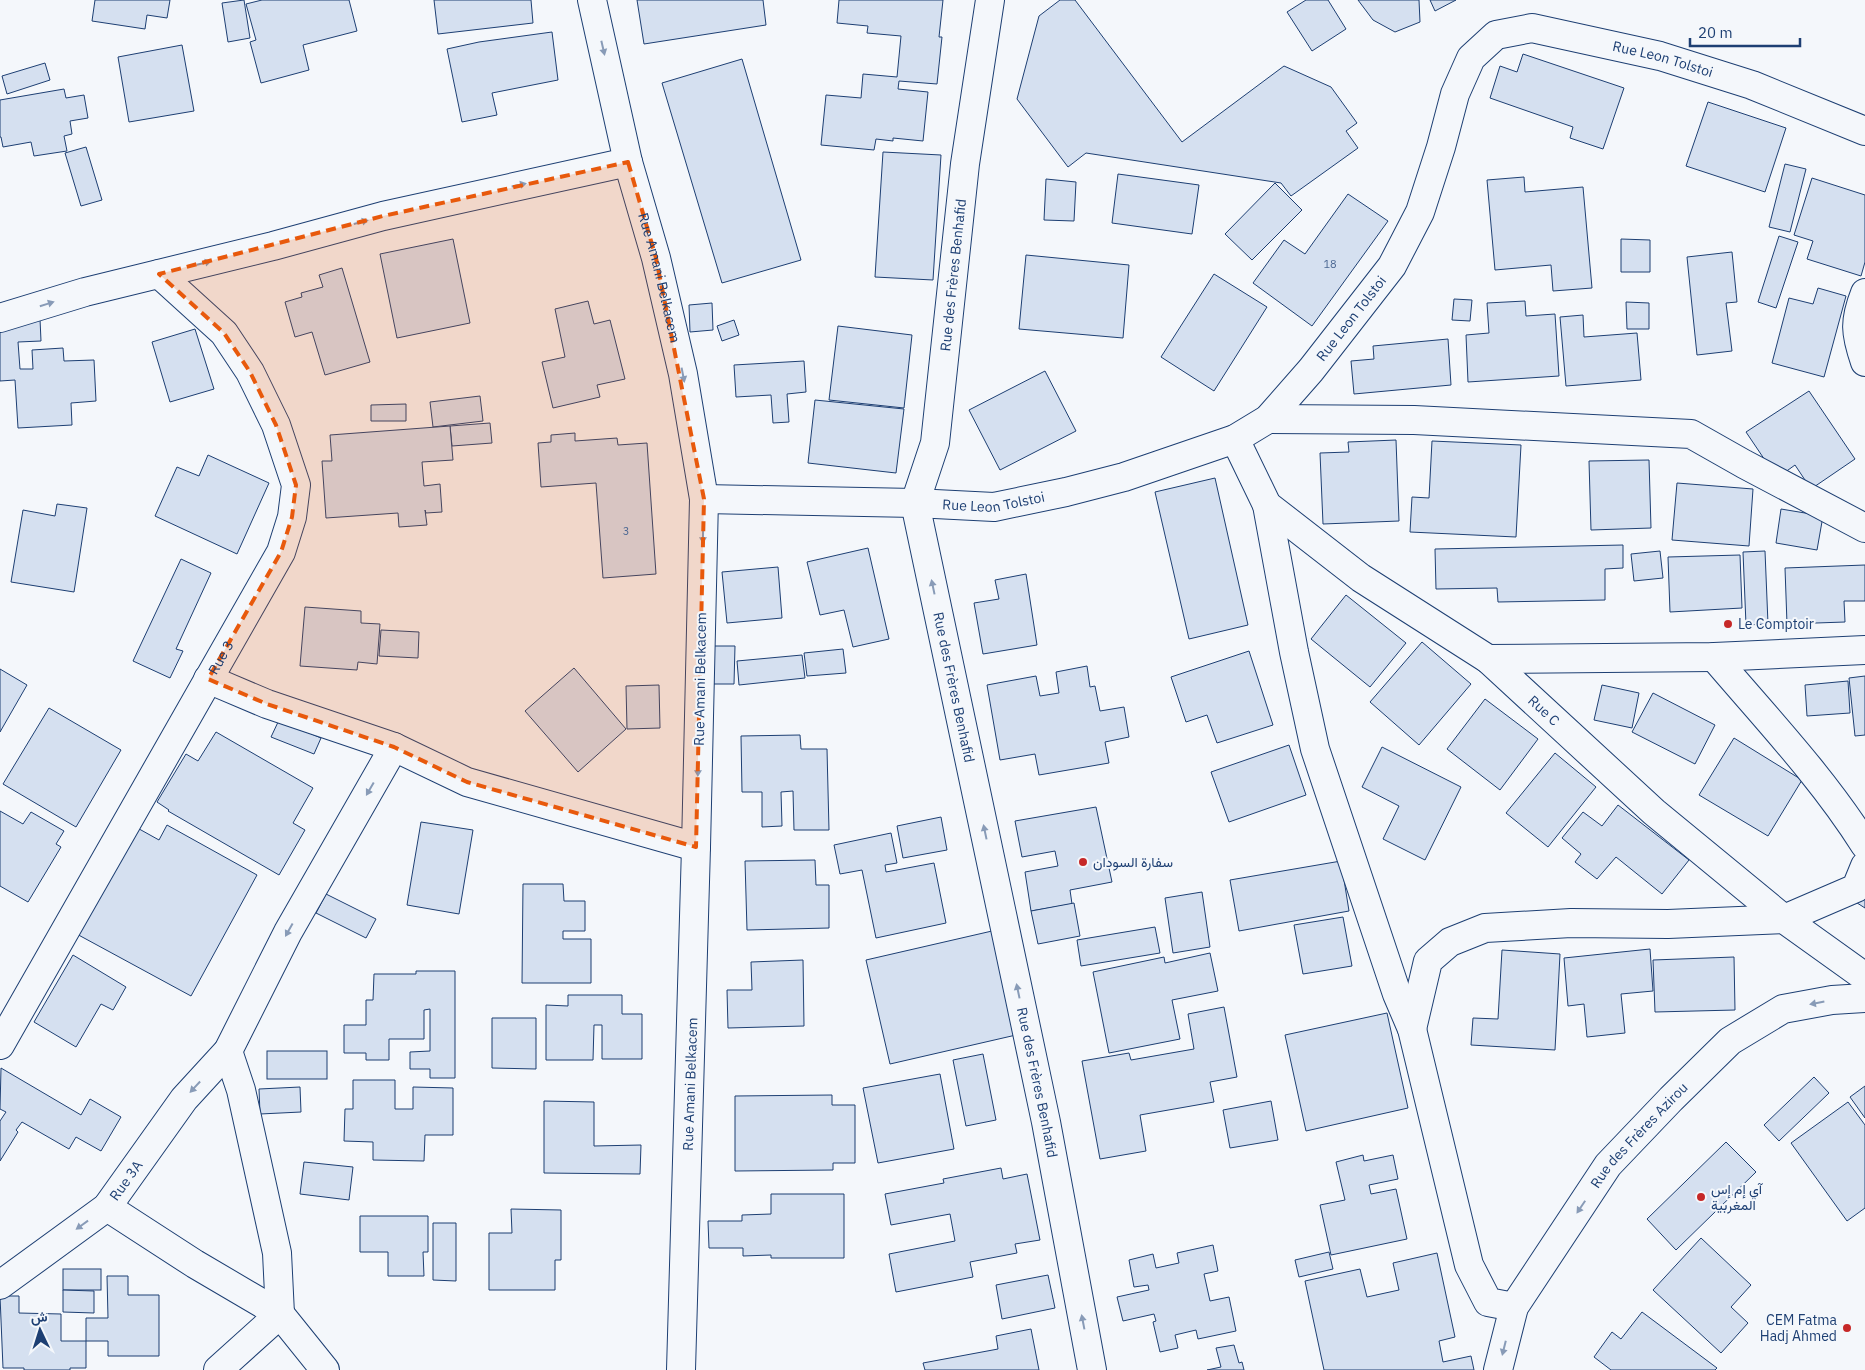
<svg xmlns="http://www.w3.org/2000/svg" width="1865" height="1370" viewBox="0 0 1865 1370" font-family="'IBM Plex Sans',Vazirmatn,sans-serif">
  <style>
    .building { fill: #d5e0f0; stroke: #1d3f73 }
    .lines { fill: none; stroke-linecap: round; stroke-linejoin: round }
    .minor-casing { stroke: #1d3f73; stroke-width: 30 }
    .minor { stroke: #f4f7fb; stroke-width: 28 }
    .oneway { fill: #889bb7 }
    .marked { fill: #e8590c; fill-opacity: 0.2; stroke: #e8590c; stroke-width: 4; stroke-dasharray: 10 6; stroke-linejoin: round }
    .poi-dot { fill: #c62828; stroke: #f4f7fb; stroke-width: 2 }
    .labels { text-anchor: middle; stroke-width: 4; stroke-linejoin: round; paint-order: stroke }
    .number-label { font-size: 11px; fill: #4b6792 }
    .street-label { font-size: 14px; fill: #1d3f73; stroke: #f4f7fb }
    .poi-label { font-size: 14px; fill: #1d3f73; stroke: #f4f7fb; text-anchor: start }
  </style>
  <rect width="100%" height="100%" fill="#f4f7fb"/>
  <g class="building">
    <polygon points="95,0 170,0 167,18 147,15 145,29 92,21"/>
    <polygon points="244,0 250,38 228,42 222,3"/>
    <polygon points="262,0 349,0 357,31 303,45 309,70 261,83 250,42 256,40 246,4"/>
    <polygon points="434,0 531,0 533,23 438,34"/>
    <polygon points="637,0 763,0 766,25 644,44"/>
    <polygon points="839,0 943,0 939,37 942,37 937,84 899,81 898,89 928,92 923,141 893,138 893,141 876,139 874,150 821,145 826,95 861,98 863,74 897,77 901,36 867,33 868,26 837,23"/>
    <polygon points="1060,0 1075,0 1182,142 1284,66 1331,87 1357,123 1346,131 1358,148 1291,196 1281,183 1086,153 1068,167 1017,99 1039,16"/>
    <polygon points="1306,0 1328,0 1346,29 1312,51 1287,12"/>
    <polygon points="1358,0 1419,0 1420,22 1395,32 1373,20"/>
    <polygon points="1430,0 1456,0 1435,11"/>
    <polygon points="552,32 558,80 492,93 497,115 462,122 447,49 479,42"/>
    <polygon points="182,45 194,111 129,122 118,57"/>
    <polygon points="1523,54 1624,88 1603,149 1570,138 1573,127 1490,98 1500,66 1517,72"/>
    <polygon points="742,59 801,260 722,283 662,83"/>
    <polygon points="45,63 50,80 7,94 2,76"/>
    <polygon points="64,89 66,98 84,95 88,118 70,121 72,134 64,136 67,151 34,156 31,142 3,147 1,137 0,137 0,100"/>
    <polygon points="1708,102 1786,128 1765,192 1686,166"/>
    <polygon points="86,147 102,200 81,206 65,153"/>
    <polygon points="883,152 941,155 933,280 875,277"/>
    <polygon points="1785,164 1806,169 1790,232 1769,227"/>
    <polygon points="1118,174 1199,185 1192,234 1112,223"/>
    <polygon points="1524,177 1525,192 1583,187 1592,288 1553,291 1551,265 1495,270 1487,180"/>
    <polygon points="1812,178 1865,195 1865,262 1861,276 1807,259 1813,241 1794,235"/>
    <polygon points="1046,179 1076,182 1074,221 1044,220"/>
    <polygon points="1275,183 1302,210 1252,260 1225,234"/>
    <polygon points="1348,194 1388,221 1312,326 1253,283 1284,240 1305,254"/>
    <polygon points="1779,236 1798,242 1776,308 1758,302"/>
    <polygon points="453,239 470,323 397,338 380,254"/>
    <polygon points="1621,239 1650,240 1650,272 1621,272"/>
    <polygon points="1732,252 1737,302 1726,303 1732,351 1697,355 1687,257"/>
    <polygon points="1026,255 1129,265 1123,338 1019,329"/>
    <polygon points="342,268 370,362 325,375 312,332 295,337 285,302 302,297 301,293 323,287 319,275"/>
    <polygon points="1214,274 1267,307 1214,391 1161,357"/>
    <polygon points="1818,288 1846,296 1824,377 1772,363 1789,298 1813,304"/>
    <polygon points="1454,299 1472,300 1470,321 1452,320"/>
    <polygon points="588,301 594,324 610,320 625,379 597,385 600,397 553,408 542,362 565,357 555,309"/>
    <polygon points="1525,301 1526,316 1555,314 1559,376 1468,382 1466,335 1489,333 1487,303"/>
    <polygon points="1626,302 1649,303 1649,329 1627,329"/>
    <polygon points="712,303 713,330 690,332 689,305"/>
    <polygon points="1583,315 1584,337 1637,333 1641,380 1566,386 1560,317"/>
    <polygon points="40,319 41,341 18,342 20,369 33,369 32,350 63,348 64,361 94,360 96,401 71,403 72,425 18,428 15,380 0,381 0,321"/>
    <polygon points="734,320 739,335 722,341 717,326"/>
    <polygon points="838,326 912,335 904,408 829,400"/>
    <polygon points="195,329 214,389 170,402 152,342"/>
    <polygon points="1448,339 1451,385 1354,394 1351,361 1374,359 1373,346"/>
    <polygon points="804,361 806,392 787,394 789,422 773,423 771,395 736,397 734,365"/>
    <polygon points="1045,371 1076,431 1000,470 969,410"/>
    <polygon points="1809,391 1855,459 1811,489 1795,465 1777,478 1746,432"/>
    <polygon points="480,396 483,421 433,427 430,402"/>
    <polygon points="815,400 904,409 896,473 808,463"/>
    <polygon points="406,404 406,421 371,421 371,405"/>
    <polygon points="490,423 492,443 452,446 450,426"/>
    <polygon points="450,426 453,460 422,462 424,486 440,484 442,512 426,513 425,510 427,525 399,527 398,513 326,518 322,461 332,461 330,435"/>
    <polygon points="575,433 575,441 617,438 618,445 647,443 656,574 603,578 596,483 541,487 538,443 551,442 551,435"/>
    <polygon points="1396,440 1399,521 1323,524 1320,453 1349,452 1348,442"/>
    <polygon points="1432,441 1521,445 1516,537 1410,532 1412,497 1429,498"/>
    <polygon points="208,455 269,483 237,554 155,516 177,467 199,476"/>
    <polygon points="1649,460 1651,528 1591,530 1589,461"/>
    <polygon points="1215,478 1248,625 1189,639 1155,492"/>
    <polygon points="1677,483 1753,489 1749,546 1672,540"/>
    <polygon points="57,504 87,508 74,592 11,582 23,510 55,516"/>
    <polygon points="1781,509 1823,516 1817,550 1776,543"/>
    <polygon points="1623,545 1623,568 1605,569 1605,600 1498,602 1497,588 1436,589 1435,549"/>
    <polygon points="868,548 889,639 853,647 844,610 820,615 807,562"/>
    <polygon points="1660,551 1663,578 1634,581 1631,554"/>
    <polygon points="1765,551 1768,624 1746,625 1743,552"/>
    <polygon points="1740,555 1742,608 1670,612 1668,557"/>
    <polygon points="181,559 211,573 176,649 183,651 170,678 133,661"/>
    <polygon points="1865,565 1865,601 1844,601 1845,622 1787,624 1785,568"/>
    <polygon points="778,567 782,618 727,623 722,572"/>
    <polygon points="1026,574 1037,645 983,654 974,603 999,599 995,580"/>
    <polygon points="1346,595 1406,643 1370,687 1311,639"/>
    <polygon points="305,607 361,611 361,623 380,624 377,664 358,662 357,670 300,666"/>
    <polygon points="381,630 419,632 418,658 379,656"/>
    <polygon points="1422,642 1471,684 1419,745 1370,702"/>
    <polygon points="704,646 735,646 734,684 703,684"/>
    <polygon points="843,649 846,673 807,676 804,653"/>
    <polygon points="1249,651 1273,725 1217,743 1207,715 1186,722 1171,677"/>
    <polygon points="802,655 805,678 739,685 737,661"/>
    <polygon points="1087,666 1090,687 1095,686 1100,711 1124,707 1129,737 1105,742 1109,763 1039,775 1035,754 1000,760 987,685 1036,676 1040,696 1059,693 1056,672"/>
    <polygon points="574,668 626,729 578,772 525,711"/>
    <polygon points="0,669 27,685 0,732"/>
    <polygon points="1865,676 1865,735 1855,736 1849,678"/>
    <polygon points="1848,681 1850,713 1807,716 1805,685"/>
    <polygon points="659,685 660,728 627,729 626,686"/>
    <polygon points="1602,685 1639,693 1632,728 1594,720"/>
    <polygon points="1653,693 1715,725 1695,764 1632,732"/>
    <polygon points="1485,699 1538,739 1500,790 1447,749"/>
    <polygon points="49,708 121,750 76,827 3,784"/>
    <polygon points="279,720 321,738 314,754 271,737"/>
    <polygon points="216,732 313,788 293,823 305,830 279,875 168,811 169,810 157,802 186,754 198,761"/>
    <polygon points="800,735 801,749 827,749 829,830 794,830 793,791 781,792 782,826 762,827 762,792 742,792 741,736"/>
    <polygon points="1734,738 1802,780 1768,836 1699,795"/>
    <polygon points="1289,745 1306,795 1229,822 1211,772"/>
    <polygon points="1382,747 1461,787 1425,860 1383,839 1399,806 1362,787"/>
    <polygon points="1555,753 1596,787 1548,847 1506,813"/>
    <polygon points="1618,805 1689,860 1662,894 1616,857 1597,879 1575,862 1581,854 1562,838 1583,812 1602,826"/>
    <polygon points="1096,807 1112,882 1070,890 1072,904 1031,911 1025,872 1058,866 1055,851 1022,857 1015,821"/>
    <polygon points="0,811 23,824 31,812 64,831 56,844 61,847 28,902 0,886"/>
    <polygon points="941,817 947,850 903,858 897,826"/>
    <polygon points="421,822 473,830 459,914 407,905"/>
    <polygon points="132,825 159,840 167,825 257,875 191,996 73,932"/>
    <polygon points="891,833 897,863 885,865 886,872 934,863 946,923 876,938 862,870 840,874 834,845"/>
    <polygon points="815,860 816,885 829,885 829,928 747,930 745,861"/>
    <polygon points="1341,861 1349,911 1239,931 1230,880"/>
    <polygon points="1865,883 1865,908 1854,901"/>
    <polygon points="523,884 563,884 564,901 585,901 585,931 563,931 563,939 591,939 591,983 522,983"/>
    <polygon points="1202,892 1210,947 1173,953 1165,898"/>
    <polygon points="326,894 376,919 366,938 316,913"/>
    <polygon points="1074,903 1080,936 1038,944 1031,911"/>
    <polygon points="1343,917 1352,966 1303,974 1294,925"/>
    <polygon points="1155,927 1160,953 1081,966 1077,940"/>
    <polygon points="992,931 1016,1035 890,1064 866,960"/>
    <polygon points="1650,949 1653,991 1621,994 1625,1033 1587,1037 1584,1004 1568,1006 1564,958"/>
    <polygon points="1502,950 1560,954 1555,1050 1471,1045 1473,1018 1498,1019"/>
    <polygon points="1210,953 1218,991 1172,1000 1180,1039 1109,1053 1093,972 1164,957 1165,963"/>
    <polygon points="73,955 126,987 113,1010 101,1004 76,1047 34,1022"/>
    <polygon points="1734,957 1735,1010 1655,1012 1653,960"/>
    <polygon points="803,960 804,1026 728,1028 727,990 752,990 751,962"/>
    <polygon points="416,971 455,971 455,1078 430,1078 430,1069 410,1069 410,1052 430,1051 430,1009 424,1010 424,1039 389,1039 389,1060 366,1060 366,1053 344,1053 344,1025 366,1025 366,1000 373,1000 374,974 416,974"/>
    <polygon points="568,995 622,995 622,1014 642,1014 642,1059 602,1059 602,1025 594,1025 593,1060 546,1060 546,1005 568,1006"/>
    <polygon points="1224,1007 1237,1077 1210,1082 1214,1102 1140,1115 1146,1151 1100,1159 1082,1061 1129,1053 1131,1060 1194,1049 1188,1014"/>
    <polygon points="1387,1013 1408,1108 1306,1131 1285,1035"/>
    <polygon points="492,1018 536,1018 536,1069 492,1068"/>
    <rect x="267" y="1051" width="60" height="28"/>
    <polygon points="983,1054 996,1120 966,1126 953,1060"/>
    <polygon points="1,1068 81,1115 90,1099 121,1117 101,1151 76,1137 69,1149 22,1122 16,1130 18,1132 0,1161 0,1121 6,1112 0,1109"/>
    <polygon points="940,1074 954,1149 878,1163 863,1088"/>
    <polygon points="1814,1077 1829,1093 1779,1141 1764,1125"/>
    <polygon points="353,1080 395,1080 395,1109 413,1109 413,1087 453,1088 453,1135 425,1135 424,1161 373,1160 373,1142 344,1141 345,1109 353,1109"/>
    <polygon points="1865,1086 1865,1118 1850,1097"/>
    <polygon points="300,1087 301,1112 260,1114 259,1089"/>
    <polygon points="832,1095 832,1105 855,1105 855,1163 833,1163 833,1170 735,1171 735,1096"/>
    <polygon points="544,1101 594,1102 594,1146 641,1145 640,1174 544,1173"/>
    <polygon points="1271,1101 1278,1140 1230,1148 1223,1110"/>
    <polygon points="1848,1102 1865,1125 1865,1208 1847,1221 1791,1143"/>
    <polygon points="1726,1142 1756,1172 1676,1250 1647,1219"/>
    <polygon points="1363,1155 1364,1161 1393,1155 1398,1179 1369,1185 1371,1194 1396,1189 1407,1239 1331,1255 1320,1205 1345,1200 1336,1162"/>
    <polygon points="304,1162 353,1167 349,1200 300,1194"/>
    <polygon points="1001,1168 1003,1179 1027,1174 1040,1240 1015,1244 1017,1253 970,1262 973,1277 896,1292 889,1254 955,1241 950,1214 891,1225 885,1194 944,1183 943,1179"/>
    <polygon points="771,1194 844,1194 844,1258 771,1258 771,1255 743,1256 743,1248 709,1248 708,1221 742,1221 742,1215 771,1214"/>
    <polygon points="511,1209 561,1210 561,1260 555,1260 555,1290 489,1290 489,1233 512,1233"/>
    <polygon points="360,1216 428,1216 428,1252 423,1252 424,1276 388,1276 388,1252 360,1252"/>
    <polygon points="433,1223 456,1223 456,1281 433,1280"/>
    <polygon points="1701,1238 1751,1285 1731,1307 1748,1323 1721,1353 1653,1290"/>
    <polygon points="1213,1245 1218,1271 1204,1274 1210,1301 1229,1297 1236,1331 1198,1339 1196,1330 1175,1335 1178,1348 1160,1352 1153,1322 1156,1321 1154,1314 1123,1321 1117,1297 1149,1290 1148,1285 1134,1287 1129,1260 1153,1254 1156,1268 1179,1263 1177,1253"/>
    <polygon points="1329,1252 1333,1269 1299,1277 1295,1260"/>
    <polygon points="1437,1253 1455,1337 1439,1341 1443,1362 1471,1356 1474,1370 1324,1370 1305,1281 1360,1269 1367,1297 1399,1290 1393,1263"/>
    <rect x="63" y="1269" width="38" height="21"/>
    <polygon points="1048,1275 1055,1308 1002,1319 996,1285"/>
    <polygon points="107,1276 128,1276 128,1295 159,1295 159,1356 108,1356 108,1341 86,1341 86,1318 108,1318"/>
    <polygon points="63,1290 94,1291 94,1313 63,1312"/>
    <polygon points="0,1296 19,1296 19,1313 61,1314 61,1341 86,1341 86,1368 70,1368 70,1370 24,1370 24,1368 3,1368"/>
    <polygon points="1642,1312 1717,1368 1715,1370 1611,1370 1594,1357 1612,1332 1621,1339"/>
    <polygon points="1031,1329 1039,1370 925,1370 923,1363 998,1349 996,1336"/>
    <polygon points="1234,1345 1239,1363 1242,1362 1244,1370 1207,1370 1221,1367 1216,1348"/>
  </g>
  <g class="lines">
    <g class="minor-casing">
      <g id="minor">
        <path id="s1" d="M592,0L628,162L656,258L683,374L704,499L696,847L681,1370"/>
        <path id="s2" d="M990,0L965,164L935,443L915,503L1046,1122L1092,1370"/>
        <path d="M1865,293C1854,321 1855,333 1865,362"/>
        <polyline points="0,318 85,292 273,246 383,216 628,162"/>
        <polyline points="1268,419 1414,420 1691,434 1744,464 1865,528"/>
        <path id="s3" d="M1235,439L1267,505L1361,578L1488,659L1654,812L1784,919L1865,977"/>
        <path id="s4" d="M704,499L915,503L994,507L1066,492L1124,477L1235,439L1268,419L1311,370L1392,266L1420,212L1441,147L1455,94L1471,58L1496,35L1532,28L1660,56L1752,85L1865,131"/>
        <polyline points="1267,505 1294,652 1315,749 1397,994 1412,1029 1469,1265 1488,1302 1514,1307"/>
        <path d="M1714,657C1766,718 1822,777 1865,845"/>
        <polyline points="1488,659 1714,657 1865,650"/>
        <polyline points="208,679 267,704 394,747 467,782 696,847"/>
        <polyline points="1412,1029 1428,961 1450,942 1485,928 1571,923 1668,924 1784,919 1856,888 1865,866"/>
        <path id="s5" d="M0,1045L281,552L292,517L296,485L276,425L250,372L224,333L159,274"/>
        <polyline points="228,1051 241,1090 277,1253 280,1314"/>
        <polyline points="107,1207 195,1264 280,1314 325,1370"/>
        <path id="s6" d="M0,1285L107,1207L184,1099L228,1051L288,932L394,747"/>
        <polyline points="218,1370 280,1314"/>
        <path id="s7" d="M1498,1370L1514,1307L1608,1165L1671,1099L1730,1041L1783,1009L1832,1000L1865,998"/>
      </g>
    </g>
    <use href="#minor" class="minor"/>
  </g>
  <defs><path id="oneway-solid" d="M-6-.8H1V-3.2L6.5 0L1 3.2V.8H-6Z" transform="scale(1.25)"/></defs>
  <g class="oneway">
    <use href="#oneway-solid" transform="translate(603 48) rotate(77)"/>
    <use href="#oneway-solid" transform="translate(519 185) rotate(-12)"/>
    <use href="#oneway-solid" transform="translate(361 222) rotate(-15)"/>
    <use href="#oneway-solid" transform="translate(204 263) rotate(-14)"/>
    <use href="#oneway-solid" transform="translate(47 304) rotate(-17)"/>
    <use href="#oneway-solid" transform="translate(683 375) rotate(79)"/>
    <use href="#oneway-solid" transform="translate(703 536) rotate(91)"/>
    <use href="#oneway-solid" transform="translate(933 587) rotate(-102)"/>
    <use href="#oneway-solid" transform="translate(698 769) rotate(91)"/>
    <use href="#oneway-solid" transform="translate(370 789) rotate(120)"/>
    <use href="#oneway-solid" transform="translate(985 832) rotate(-102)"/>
    <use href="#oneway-solid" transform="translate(289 930) rotate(119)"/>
    <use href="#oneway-solid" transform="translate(1018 991) rotate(-102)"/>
    <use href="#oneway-solid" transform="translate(1817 1003) rotate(169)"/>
    <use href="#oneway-solid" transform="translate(195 1087) rotate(133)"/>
    <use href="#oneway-solid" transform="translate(1581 1207) rotate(124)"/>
    <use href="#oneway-solid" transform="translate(82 1225) rotate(144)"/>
    <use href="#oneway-solid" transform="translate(1083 1322) rotate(-101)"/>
    <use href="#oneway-solid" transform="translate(1504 1348) rotate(104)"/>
  </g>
  <path class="marked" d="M628,162L656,258L704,499L696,847L467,782L394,747L267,704L208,679L281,552L292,517L296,485L276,425L250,372L224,333L159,274L383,216Z"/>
  <g class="poi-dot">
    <circle cx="1728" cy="624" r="5"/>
    <circle cx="1083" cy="862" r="5"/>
    <circle cx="1701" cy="1197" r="5"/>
    <circle cx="1847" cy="1328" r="5"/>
  </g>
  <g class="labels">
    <g class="number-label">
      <text x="1330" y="268">18</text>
      <text x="626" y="535">3</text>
    </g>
    <g class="street-label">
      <text dy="5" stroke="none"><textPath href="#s4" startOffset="1205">Rue Leon Tolstoi</textPath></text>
      <text transform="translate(953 275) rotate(-84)" y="5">Rue des Frères Benhafid</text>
      <text dy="5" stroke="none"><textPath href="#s1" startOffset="286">Rue Amani Belkacem</textPath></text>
      <text dy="5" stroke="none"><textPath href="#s4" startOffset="710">Rue Leon Tolstoi</textPath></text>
      <text dy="5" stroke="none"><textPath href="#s4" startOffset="290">Rue Leon Tolstoi</textPath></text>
      <text dy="5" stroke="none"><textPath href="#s5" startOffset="446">Rue 3</textPath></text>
      <text transform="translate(700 679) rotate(-89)" y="5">Rue Amani Belkacem</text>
      <text dy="5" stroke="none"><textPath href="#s2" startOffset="698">Rue des Frères Benhafid</textPath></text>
      <text dy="5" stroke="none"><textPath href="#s3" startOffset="419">Rue C</textPath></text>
      <text dy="5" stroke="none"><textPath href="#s2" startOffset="1102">Rue des Frères Benhafid</textPath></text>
      <text transform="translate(690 1084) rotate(-88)" y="5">Rue Amani Belkacem</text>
      <text dy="5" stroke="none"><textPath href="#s7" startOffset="278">Rue des Frères Azirou</textPath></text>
      <text dy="5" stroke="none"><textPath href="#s6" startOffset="165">Rue 3A</textPath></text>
    </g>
    <g class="poi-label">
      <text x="1738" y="629">Le Comptoir</text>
      <text x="1093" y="867">سفارة السودان</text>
      <text x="1711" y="1194">آي إم إس<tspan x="1711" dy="16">المغربية</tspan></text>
      <text x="1837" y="1325" text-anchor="end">CEM Fatma<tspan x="1837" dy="16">Hadj Ahmed</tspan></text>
    </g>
  </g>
  <g transform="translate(40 1330) rotate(356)" stroke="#f4f7fb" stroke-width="4" paint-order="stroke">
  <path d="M0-4L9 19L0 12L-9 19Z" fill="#1d3f73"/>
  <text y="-8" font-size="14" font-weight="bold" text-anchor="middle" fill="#1d3f73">ش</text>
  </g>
  <path d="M1690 38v8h110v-8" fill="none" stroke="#1d3f73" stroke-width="2.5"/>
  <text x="1698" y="38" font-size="15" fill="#1d3f73" stroke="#f4f7fb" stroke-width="4" paint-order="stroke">20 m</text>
</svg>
